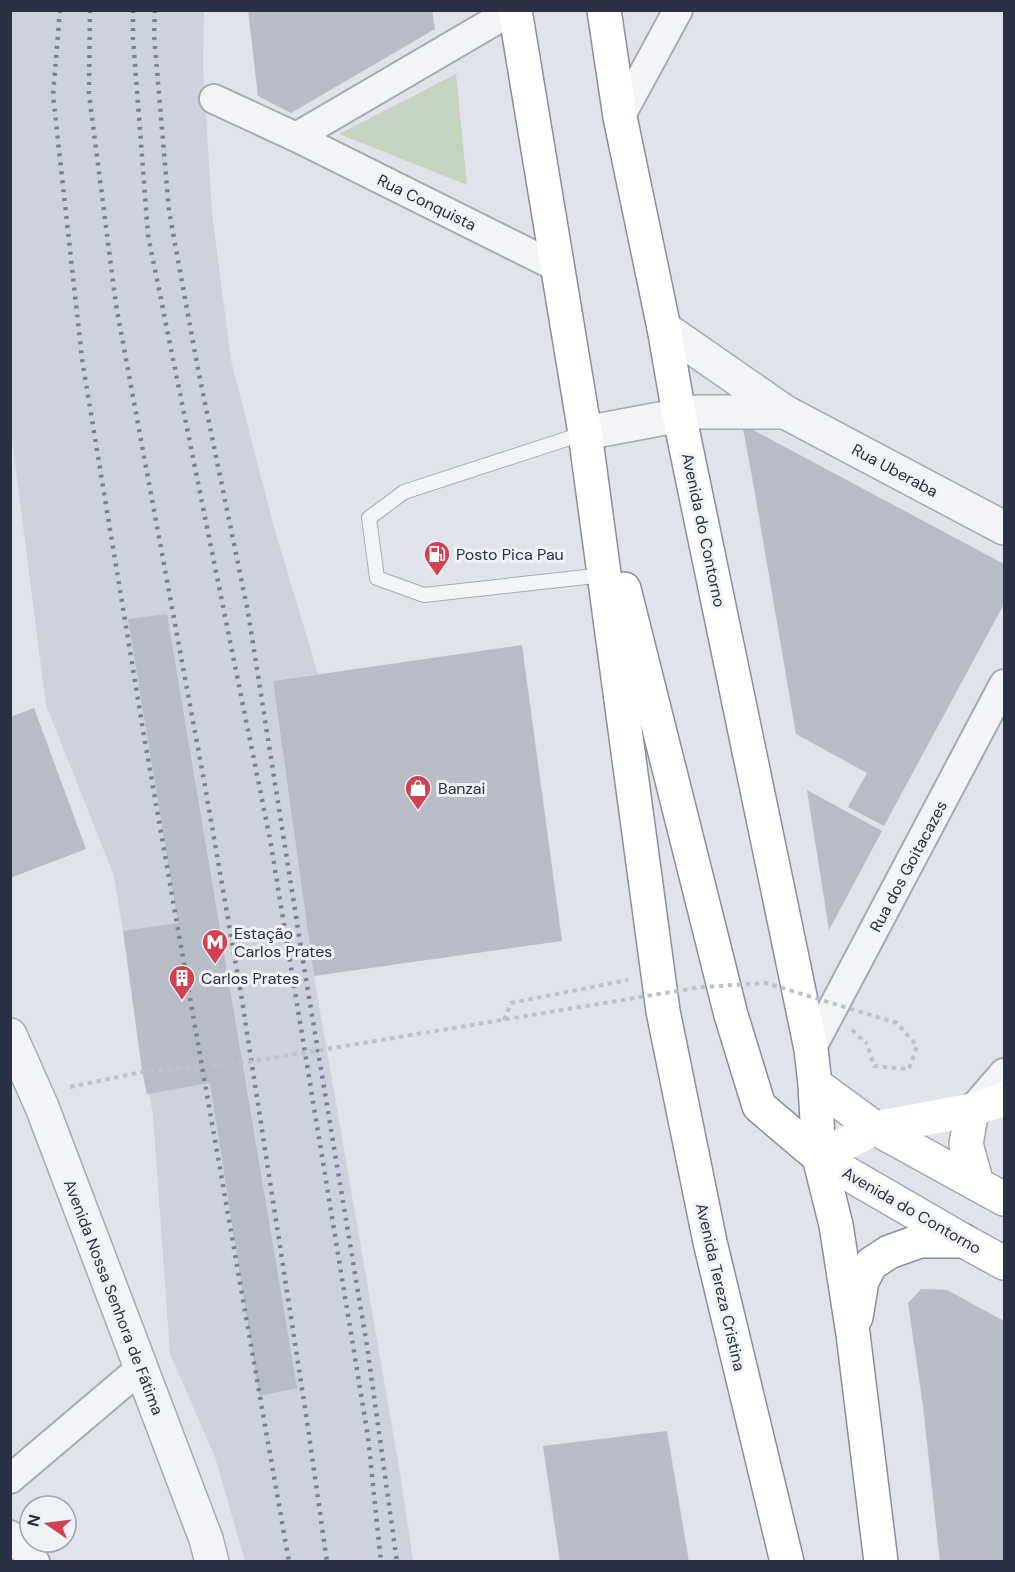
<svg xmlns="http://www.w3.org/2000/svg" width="1015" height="1572" viewBox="0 0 1015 1572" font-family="'DM Sans',sans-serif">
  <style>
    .built { fill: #ced2dc }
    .green { fill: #c5d4c1 }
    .building { fill: #b7bcc6 }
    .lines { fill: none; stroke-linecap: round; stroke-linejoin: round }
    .service-casing { stroke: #a5aab3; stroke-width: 16 }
    .minor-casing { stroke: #a5aab3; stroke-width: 32 }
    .tertiary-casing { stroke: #a5aab3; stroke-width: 36 }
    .primary-casing { stroke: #9fa7b6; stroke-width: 36 }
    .trunk-casing { stroke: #8790a1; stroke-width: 36 }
    .path { stroke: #bec1c8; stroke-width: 4; stroke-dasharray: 4.5 4.5; stroke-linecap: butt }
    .service { stroke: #f3f4f8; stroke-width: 14 }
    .minor { stroke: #f3f4f8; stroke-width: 28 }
    .tertiary { stroke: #f3f4f8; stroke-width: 33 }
    .secondary { stroke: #fff; stroke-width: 33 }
    .primary { stroke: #fff; stroke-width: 33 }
    .trunk { stroke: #fff; stroke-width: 33 }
    .rail { stroke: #798294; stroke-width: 4.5; stroke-dasharray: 3 6; stroke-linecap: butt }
    .path-bridge { stroke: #bec1c8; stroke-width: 4; stroke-dasharray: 4.5 4.5; stroke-linecap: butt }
    .labels { text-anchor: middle; stroke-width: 6; stroke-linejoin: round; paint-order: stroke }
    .street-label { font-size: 16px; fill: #283041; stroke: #eff2f7 }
    .poi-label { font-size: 16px; fill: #283041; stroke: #eff2f7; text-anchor: start }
  </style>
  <rect width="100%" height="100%" fill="#e0e3e9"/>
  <polygon class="built" points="10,11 204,11 203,65 212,213 231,360 273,524 318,674 273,681 314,976 400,1473 413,1561 245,1561 215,1457 170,1354 153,1116 114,876 46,705 11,432"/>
  <polygon class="green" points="456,74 467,185 339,134"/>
  <g class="building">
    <polygon points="248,10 432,10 435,29 291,113 258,96"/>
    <polygon points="742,424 1004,564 1004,604 884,826 848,807 867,773 796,734 753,482"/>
    <polygon points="167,614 297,1388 259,1396 210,1083 147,1094 142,1070 123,931 178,923 128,619"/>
    <polygon points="522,645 562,941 314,976 273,681"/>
    <polygon points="34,708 86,849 10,878 10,717"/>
    <polygon points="807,790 882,831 829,930"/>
    <polygon points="921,1289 947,1290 1004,1321 1004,1562 940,1562 923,1406 908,1303"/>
    <polygon points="667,1431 689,1562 560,1562 543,1446"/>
  </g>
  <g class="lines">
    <g class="service-casing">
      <polyline id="service" points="585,433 404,492 369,518 377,578 424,595 604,575"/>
    </g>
    <g class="minor-casing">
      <g id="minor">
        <polyline points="214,99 296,137 557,267"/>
        <polyline points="620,117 678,10"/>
        <polyline points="296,137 513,10"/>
        <polyline points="811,1049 1004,684"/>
        <polyline points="972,1110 1004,1073"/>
        <polyline points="10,1479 141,1368"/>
        <polyline points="10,1535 35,1562"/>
      </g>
    </g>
    <g class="tertiary-casing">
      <g id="tertiary">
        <polyline points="664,328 785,412 1004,528"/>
        <polyline points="585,433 697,412 785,412"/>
        <polyline points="10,1035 42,1107 206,1539 212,1562"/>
      </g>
    </g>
    <g class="primary-casing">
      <g id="primary">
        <polyline points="815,1084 875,1128 1004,1199"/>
        <polyline points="972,1110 966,1144 977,1184"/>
        <polyline points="819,1157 964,1241 1004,1263"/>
      </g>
    </g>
    <g class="trunk-casing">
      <g id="trunk">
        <polyline points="515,10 585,433 663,1011 710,1242 787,1562"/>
        <polyline points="604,10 620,117 664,328 679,414 811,1049 815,1084 819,1157 836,1225 853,1334 881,1562"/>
        <polyline points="624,589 731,1015 759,1106 819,1157"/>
        <polyline points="856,1317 862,1281 871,1264 889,1252 920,1241 964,1241"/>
      </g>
    </g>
    <g class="path">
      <polyline points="504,1020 511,1003 628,980"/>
      <polyline points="852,1030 867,1044"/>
    </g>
    <use href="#service" class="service"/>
    <use href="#minor" class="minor"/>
    <use href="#tertiary" class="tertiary"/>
    <polyline class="secondary" points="819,1157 875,1128 972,1110 1004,1099"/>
    <use href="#primary" class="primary"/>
    <use href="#trunk" class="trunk"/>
    <g class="rail">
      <polyline points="60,10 53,95 82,359 143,730 289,1562"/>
      <polyline points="90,10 89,94 116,305 205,786 241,994 307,1421 327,1562"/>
      <polyline points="133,10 133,38 148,235 270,839 368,1437 381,1562"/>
      <polyline points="155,10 154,35 169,211 198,369 248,612 303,961 367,1346 397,1562"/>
    </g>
    <polyline class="path-bridge" points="70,1087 142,1072 248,1062 701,987 766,983 897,1023 917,1046 909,1069 874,1066 867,1044"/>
  </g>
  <defs>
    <g id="fuel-pin" transform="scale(1.35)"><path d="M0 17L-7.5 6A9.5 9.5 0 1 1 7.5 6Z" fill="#d34052" stroke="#eff2f7"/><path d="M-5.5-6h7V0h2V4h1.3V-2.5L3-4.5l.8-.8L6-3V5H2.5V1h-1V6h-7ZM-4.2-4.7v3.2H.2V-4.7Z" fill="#fff"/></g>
    <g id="shop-pin" transform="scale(1.35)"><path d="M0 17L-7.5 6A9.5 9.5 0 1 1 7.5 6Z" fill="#d34052" stroke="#eff2f7"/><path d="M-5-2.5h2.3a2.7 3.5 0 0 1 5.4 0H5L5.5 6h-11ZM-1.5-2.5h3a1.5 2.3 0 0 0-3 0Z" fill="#fff"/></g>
    <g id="metro-pin" transform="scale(1.35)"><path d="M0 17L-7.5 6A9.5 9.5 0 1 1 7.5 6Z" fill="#d34052" stroke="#eff2f7"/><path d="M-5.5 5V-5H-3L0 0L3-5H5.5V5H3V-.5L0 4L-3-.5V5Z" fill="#fff"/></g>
    <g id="building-pin" transform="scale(1.35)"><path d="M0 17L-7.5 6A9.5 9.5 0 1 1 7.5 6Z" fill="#d34052" stroke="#eff2f7"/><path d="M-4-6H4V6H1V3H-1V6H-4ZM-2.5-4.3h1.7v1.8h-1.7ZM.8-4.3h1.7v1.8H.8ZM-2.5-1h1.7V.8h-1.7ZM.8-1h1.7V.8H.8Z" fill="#fff"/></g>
  </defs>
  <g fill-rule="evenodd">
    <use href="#fuel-pin" x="437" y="554"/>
    <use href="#shop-pin" x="418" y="788"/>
    <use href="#metro-pin" x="215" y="942"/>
    <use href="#building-pin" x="182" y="978"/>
  </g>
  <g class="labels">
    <g class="street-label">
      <text transform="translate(427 202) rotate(26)" y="6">Rua Conquista</text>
      <text transform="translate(895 470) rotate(28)" y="6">Rua Uberaba</text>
      <text transform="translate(704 530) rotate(78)" y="6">Avenida do Contorno</text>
      <text transform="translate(908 866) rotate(-62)" y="6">Rua dos Goitacazes</text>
      <text transform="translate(912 1210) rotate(30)" y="6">Avenida do Contorno</text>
      <text transform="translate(721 1287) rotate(77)" y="6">Avenida Tereza Cristina</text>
      <text transform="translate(114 1297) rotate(69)" y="6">Avenida Nossa Senhora de Fátima</text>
    </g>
    <g class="poi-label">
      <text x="456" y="560">Posto Pica Pau</text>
      <text x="438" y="794">Banzai</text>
      <text x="234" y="939">Estação<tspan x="234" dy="18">Carlos Prates</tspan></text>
      <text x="201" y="984">Carlos Prates</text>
    </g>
  </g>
  <rect width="1015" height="1572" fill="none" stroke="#283041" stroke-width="24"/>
  <g transform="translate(48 1524) rotate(284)"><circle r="28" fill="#eff2f7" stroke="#9fa4ae" stroke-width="1.5"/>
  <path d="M0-4.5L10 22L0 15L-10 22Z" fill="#d34052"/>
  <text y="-9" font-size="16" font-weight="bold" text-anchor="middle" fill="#283041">N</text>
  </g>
</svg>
